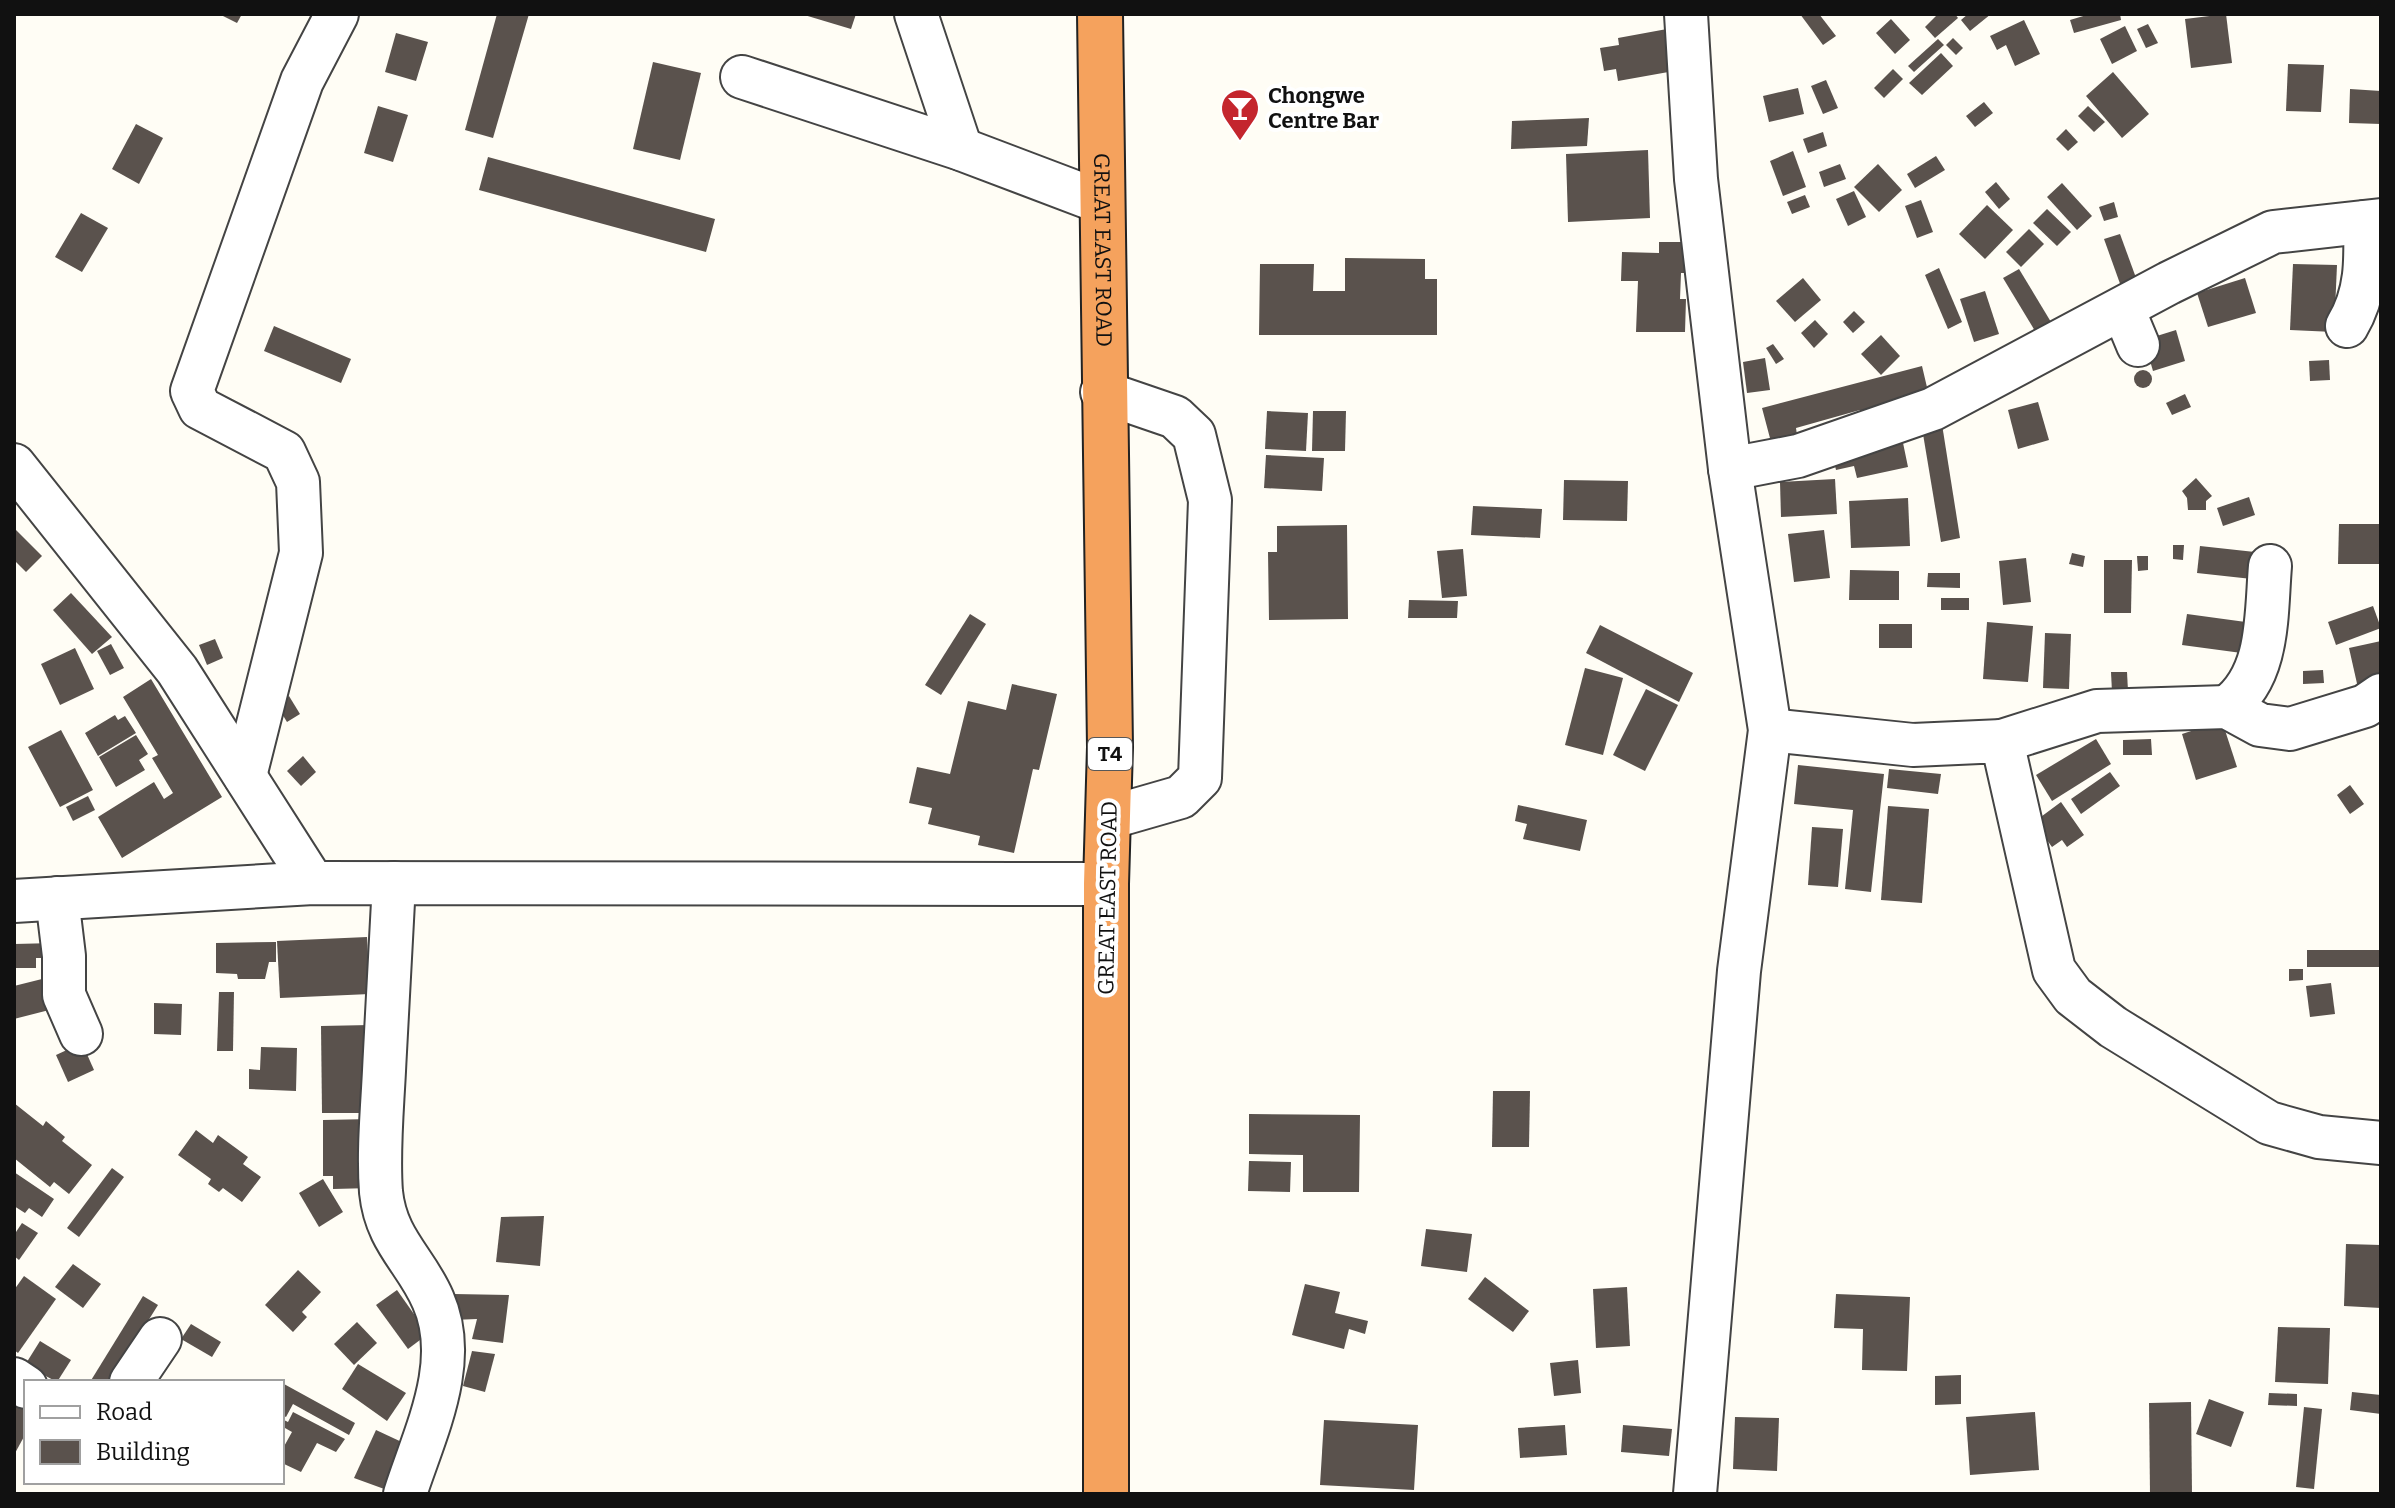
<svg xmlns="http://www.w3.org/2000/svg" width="2395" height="1508" viewBox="0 0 2395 1508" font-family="Bitter,serif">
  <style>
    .building { fill: #5a524d }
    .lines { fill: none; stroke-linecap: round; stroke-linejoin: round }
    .minor-casing { stroke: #444; stroke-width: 46 }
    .highway-casing { stroke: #222; stroke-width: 48 }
    .minor { stroke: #fff; stroke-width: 42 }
    .highway { stroke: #f5a25d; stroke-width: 44 }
    .labels { text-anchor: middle; stroke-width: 8; stroke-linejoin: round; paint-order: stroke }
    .shield { fill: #fff; stroke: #585858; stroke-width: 2 }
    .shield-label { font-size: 20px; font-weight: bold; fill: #111 }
    .poi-label { font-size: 22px; font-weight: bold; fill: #111; stroke: #fff; text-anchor: start }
    .street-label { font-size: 22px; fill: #111; stroke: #fff }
  </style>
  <rect width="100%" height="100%" fill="#fffdf5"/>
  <g class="building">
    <polygon points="219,14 242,14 237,23"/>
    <polygon points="497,14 529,14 493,138 465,130"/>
    <polygon points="801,14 856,14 851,29"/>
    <polygon points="1800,14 1819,14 1836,36 1823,45"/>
    <polygon points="1938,14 1955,14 1958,18 1935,38 1925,27"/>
    <polygon points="1968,14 1991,14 1970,31 1961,20"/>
    <polygon points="2090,14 2120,14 2121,20 2074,33 2070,20"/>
    <polygon points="2226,14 2232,63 2191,68 2185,19"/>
    <polygon points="1891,19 1910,40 1895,54 1876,33"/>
    <polygon points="2024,20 2040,54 2015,66 2006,45 1997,50 1990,36"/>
    <polygon points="2148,24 2158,43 2146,48 2137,29"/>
    <polygon points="2125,26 2137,51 2112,64 2100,39"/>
    <polygon points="1667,29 1674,71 1618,81 1616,69 1604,71 1600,48 1619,45 1618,38"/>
    <polygon points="396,33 428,42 416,81 385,72"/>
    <polygon points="1953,38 1963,48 1956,55 1946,45"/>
    <polygon points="1938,39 1944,45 1914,72 1908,66"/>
    <polygon points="1941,53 1953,66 1922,95 1909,83"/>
    <polygon points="653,62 701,73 680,160 633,149"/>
    <polygon points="2288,64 2324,65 2321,112 2286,111"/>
    <polygon points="1893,69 1903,79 1884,98 1874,88"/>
    <polygon points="2113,72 2149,114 2122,138 2086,96"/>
    <polygon points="1826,80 1838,108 1823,114 1811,86"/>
    <polygon points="1798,88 1804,114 1769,122 1763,96"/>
    <polygon points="2350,89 2381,91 2381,124 2349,123"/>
    <polygon points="1984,102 1993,113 1975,127 1966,116"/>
    <polygon points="378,106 408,115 393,162 364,153"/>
    <polygon points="2088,106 2105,122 2094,132 2078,116"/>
    <polygon points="1589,118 1587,146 1511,149 1512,121"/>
    <polygon points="136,124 163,138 139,184 112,169"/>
    <polygon points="2066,129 2078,142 2068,151 2056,139"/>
    <polygon points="1823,132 1827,146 1808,153 1803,139"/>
    <polygon points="1648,150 1650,218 1568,222 1566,154"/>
    <polygon points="1793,151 1806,187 1783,196 1770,161"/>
    <polygon points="1936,156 1945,170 1915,188 1907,174"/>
    <polygon points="488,157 715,219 706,252 479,190"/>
    <polygon points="1840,164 1846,179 1824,187 1819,172"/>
    <polygon points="1878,164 1902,190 1879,212 1854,187"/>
    <polygon points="1996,182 2010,199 1999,209 1985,192"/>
    <polygon points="2062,183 2092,216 2077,230 2047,197"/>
    <polygon points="1854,191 1866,217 1848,226 1836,199"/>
    <polygon points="1805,195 1810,207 1792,214 1787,202"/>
    <polygon points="1921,200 1933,232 1917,238 1905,206"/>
    <polygon points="2114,202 2118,217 2104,221 2099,207"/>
    <polygon points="1987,205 2013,230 1985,259 1959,234"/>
    <polygon points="2047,209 2071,232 2057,246 2033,223"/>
    <polygon points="81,213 108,228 82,272 55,257"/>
    <polygon points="2029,229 2044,244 2021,267 2006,252"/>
    <polygon points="2120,234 2139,286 2123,292 2104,239"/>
    <polygon points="1659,242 1687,242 1686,273 1681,273 1680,299 1686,299 1685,332 1636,332 1638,281 1621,281 1622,252 1659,253"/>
    <polygon points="1345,258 1425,259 1425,279 1437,279 1437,335 1259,335 1260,264 1314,264 1313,291 1345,291"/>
    <polygon points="2293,264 2337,265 2334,332 2290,330"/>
    <polygon points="1939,268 1962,322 1948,329 1925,275"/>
    <polygon points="2019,269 2057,332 2035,331 2003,278"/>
    <polygon points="1803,278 1821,300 1795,322 1776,301"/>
    <polygon points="2245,278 2256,313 2208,327 2197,293"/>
    <polygon points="1985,291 1999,334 1974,342 1960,299"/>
    <polygon points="1854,311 1865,322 1853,333 1843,322"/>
    <polygon points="1815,320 1828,334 1814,348 1801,333"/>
    <polygon points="274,326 351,359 341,383 264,351"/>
    <polygon points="2176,330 2185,361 2153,371 2144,340"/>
    <polygon points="1881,335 1900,356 1881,375 1861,354"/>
    <polygon points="1773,344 1784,359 1776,364 1766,348"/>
    <polygon points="1765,358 1770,390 1747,393 1743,362"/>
    <polygon points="2329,360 2330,380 2310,381 2309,361"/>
    <polygon points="1922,366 1930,400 1863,418 1860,410 1796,428 1797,435 1771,442 1762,408"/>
    <circle cx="2143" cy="379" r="9"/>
    <polygon points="2185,394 2191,407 2172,415 2166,403"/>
    <polygon points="2038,402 2049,440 2018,449 2008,410"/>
    <polygon points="1267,411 1308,413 1306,451 1265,449"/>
    <polygon points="1313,411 1346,411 1345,451 1312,451"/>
    <polygon points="1941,418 1960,538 1941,542 1921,422"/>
    <polygon points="1902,438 1908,467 1857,478 1854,466 1836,470 1832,453"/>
    <polygon points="1266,455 1324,458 1322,491 1264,488"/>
    <polygon points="2196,478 2212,496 2206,501 2206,510 2188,510 2187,498 2182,491"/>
    <polygon points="1835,479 1837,514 1781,517 1780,482"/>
    <polygon points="1564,480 1628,481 1627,521 1563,520"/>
    <polygon points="2249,497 2255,515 2223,526 2217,508"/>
    <polygon points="1908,498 1910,546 1851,548 1849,501"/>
    <polygon points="1473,506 1542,509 1540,538 1471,535"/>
    <polygon points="2339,524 2381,524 2381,564 2338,564"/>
    <polygon points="1347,525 1348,619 1269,620 1268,552 1277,552 1277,526"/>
    <polygon points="14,528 42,556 26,572 14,560"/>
    <polygon points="1824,530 1830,578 1794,582 1788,534"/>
    <polygon points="2173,545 2184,545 2183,560 2173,559"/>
    <polygon points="2200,546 2264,553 2261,580 2197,573"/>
    <polygon points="1463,549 1467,596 1442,598 1437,551"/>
    <polygon points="2072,553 2085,556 2083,567 2069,564"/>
    <polygon points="2137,556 2148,556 2148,570 2138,571"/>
    <polygon points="2026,558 2031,602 2003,605 1999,561"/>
    <polygon points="2104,560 2132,560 2131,613 2104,613"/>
    <polygon points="1850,570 1899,571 1899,600 1849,600"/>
    <polygon points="1928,573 1960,573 1960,588 1927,587"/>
    <polygon points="71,593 112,637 92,654 53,610"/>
    <rect x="1941" y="598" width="28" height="12"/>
    <polygon points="1409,600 1458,601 1457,618 1408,618"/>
    <polygon points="2373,606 2381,628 2336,645 2328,622"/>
    <polygon points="970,614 986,624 941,695 925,685"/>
    <polygon points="2187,614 2253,623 2249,654 2182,645"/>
    <polygon points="1987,622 2033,626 2028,682 1983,679"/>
    <rect x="1879" y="624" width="33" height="24"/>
    <polygon points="1600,625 1693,673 1679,702 1586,653"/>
    <polygon points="2045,633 2071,634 2069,689 2043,688"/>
    <polygon points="215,639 223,658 207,665 199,645"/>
    <polygon points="2381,641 2381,675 2358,688 2349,648"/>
    <polygon points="111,644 124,668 110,675 97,651"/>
    <polygon points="75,648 94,689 60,705 41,664"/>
    <polygon points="1585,668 1623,678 1603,755 1565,745"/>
    <polygon points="2323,670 2324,683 2303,684 2303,671"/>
    <polygon points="2111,672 2127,672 2128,691 2112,692"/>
    <polygon points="151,679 222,797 122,858 98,817 154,782 164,799 173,793 152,758 158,755 123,697"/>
    <polygon points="1012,684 1057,694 1039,770 1033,769 1014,853 978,845 980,836 928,824 932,808 909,803 917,767 950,774 968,701 1006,710"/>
    <polygon points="1646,689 1678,705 1645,771 1613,755"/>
    <polygon points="289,696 300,714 287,722 276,704"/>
    <polygon points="115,715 118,720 125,716 136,733 98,756 85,733"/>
    <polygon points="2222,721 2237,767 2196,780 2182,734"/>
    <polygon points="61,730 93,790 60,807 28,747"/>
    <polygon points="136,735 148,754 139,760 145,770 116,787 99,757"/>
    <polygon points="2096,739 2111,764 2052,801 2036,775"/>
    <polygon points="2151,739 2152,755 2123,755 2123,740"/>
    <polygon points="303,756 316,772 301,786 287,771"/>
    <polygon points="1798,765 1884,774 1871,892 1845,889 1853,810 1794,804"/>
    <polygon points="1889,769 1941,774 1938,794 1887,788"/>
    <polygon points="2110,772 2120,786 2081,814 2071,799"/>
    <polygon points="2350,785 2364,804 2350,814 2337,795"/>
    <polygon points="88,796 95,810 73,821 66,807"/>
    <polygon points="2061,802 2084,835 2067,847 2062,840 2052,847 2034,822"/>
    <polygon points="1518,805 1587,820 1580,851 1523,839 1527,824 1515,821"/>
    <polygon points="1888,806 1929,809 1922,903 1881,900"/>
    <polygon points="1812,827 1843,829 1838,887 1808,885"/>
    <polygon points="367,937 370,994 280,998 277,941"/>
    <polygon points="276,942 276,962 269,962 265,979 238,979 237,974 216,973 216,943"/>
    <polygon points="55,943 46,958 36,958 36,968 14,968 14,944"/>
    <rect x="2307" y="950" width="74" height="17"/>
    <polygon points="2289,969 2303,969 2303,980 2289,981"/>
    <polygon points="50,977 57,1008 14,1019 14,986"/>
    <polygon points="2331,983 2335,1014 2310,1017 2306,986"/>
    <polygon points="219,992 234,992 233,1051 217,1051"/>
    <polygon points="154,1003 182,1004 181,1035 154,1034"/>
    <polygon points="370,1025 371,1113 322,1113 321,1026"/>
    <polygon points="82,1043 94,1070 68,1082 56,1055"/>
    <polygon points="261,1047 297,1048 296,1091 249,1089 249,1069 260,1070"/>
    <polygon points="1493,1091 1530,1091 1529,1147 1492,1147"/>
    <polygon points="14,1103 43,1126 46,1121 65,1137 62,1141 92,1165 69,1194 54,1182 50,1187 14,1158"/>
    <polygon points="1249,1114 1360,1115 1359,1192 1303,1192 1303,1155 1249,1154"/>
    <polygon points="372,1119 372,1188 333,1189 333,1176 323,1176 323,1120"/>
    <polygon points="196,1130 213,1143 218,1135 248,1157 243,1164 261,1177 242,1202 223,1188 219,1192 208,1184 211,1179 178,1155"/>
    <polygon points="1249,1161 1291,1162 1290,1192 1248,1191"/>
    <polygon points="112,1168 124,1177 79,1237 67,1228"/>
    <polygon points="14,1172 54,1199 42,1217 29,1208 25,1213 14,1206"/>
    <polygon points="323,1179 343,1212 319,1227 299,1193"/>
    <polygon points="544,1216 540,1266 496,1262 501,1217"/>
    <polygon points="22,1223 38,1233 19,1260 14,1256 14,1235"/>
    <polygon points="1426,1229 1472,1234 1467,1272 1421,1266"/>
    <polygon points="2346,1244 2381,1245 2381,1308 2344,1306"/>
    <polygon points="73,1264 101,1284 83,1308 55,1287"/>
    <polygon points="298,1270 321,1292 302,1312 307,1317 293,1332 265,1305"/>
    <polygon points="24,1276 56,1299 18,1353 14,1350 14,1290"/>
    <polygon points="1485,1277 1529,1311 1513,1332 1468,1299"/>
    <polygon points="1305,1284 1340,1292 1335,1313 1368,1321 1365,1334 1349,1329 1344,1349 1292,1335"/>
    <polygon points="1627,1287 1630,1346 1596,1348 1593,1289"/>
    <polygon points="397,1290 428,1334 408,1349 376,1305"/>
    <polygon points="454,1294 509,1295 503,1343 472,1339 477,1319 452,1320"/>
    <polygon points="1836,1294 1910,1297 1907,1371 1862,1370 1863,1329 1834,1328"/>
    <polygon points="143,1296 158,1305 110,1382 90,1382"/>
    <polygon points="357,1322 377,1343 354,1365 334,1344"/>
    <polygon points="191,1324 221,1342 212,1357 181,1339"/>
    <polygon points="2278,1327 2330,1328 2328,1384 2275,1382"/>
    <polygon points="40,1341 71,1360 57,1382 25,1365"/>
    <polygon points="472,1351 495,1354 485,1392 463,1386"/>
    <polygon points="1578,1360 1581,1393 1554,1396 1550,1363"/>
    <polygon points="358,1364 406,1393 387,1421 342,1389"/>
    <polygon points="1961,1375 1961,1404 1935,1405 1935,1376"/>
    <polygon points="284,1384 355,1423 349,1435 293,1404 286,1417 282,1415"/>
    <polygon points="2352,1392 2381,1395 2381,1414 2350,1410"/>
    <polygon points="2269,1393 2297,1394 2297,1406 2268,1405"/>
    <polygon points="14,1397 26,1403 26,1433 14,1455"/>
    <polygon points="2209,1399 2244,1412 2231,1447 2196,1434"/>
    <polygon points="2191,1402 2192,1494 2150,1494 2149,1403"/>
    <polygon points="2304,1407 2322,1409 2314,1489 2296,1487"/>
    <polygon points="293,1412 345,1439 336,1452 317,1443 301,1472 282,1463 282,1450 292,1432 285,1428 282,1434 282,1419 288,1422"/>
    <polygon points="2035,1412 2039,1470 1970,1475 1966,1417"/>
    <polygon points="1735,1417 1779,1418 1777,1471 1733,1469"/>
    <polygon points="1324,1420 1418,1425 1414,1490 1320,1485"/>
    <polygon points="1565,1425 1567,1455 1520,1458 1518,1428"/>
    <polygon points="1623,1425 1672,1429 1669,1456 1621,1452"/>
    <polygon points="376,1430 406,1444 387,1490 354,1478"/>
  </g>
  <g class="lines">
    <g class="minor-casing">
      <g id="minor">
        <polyline points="916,14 961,149"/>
        <polyline points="1686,14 1696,179 1730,469 1770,730 1739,971 1695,1494"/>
        <polyline points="742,77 961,149 1101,202"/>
        <polyline points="2123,309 2138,345"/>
        <path d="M2347,326C2367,293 2366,260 2365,222"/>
        <polyline points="1102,392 1175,417 1194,435 1210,500 1200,778 1181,797 1108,818"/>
        <polyline points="14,465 177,670 313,883"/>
        <polyline points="1730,469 1798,456 1933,409 2169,283 2273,232 2381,220"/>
        <path d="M2227,707C2270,676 2266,614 2270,566"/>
        <polyline points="1770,730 1913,745 2002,741 2054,970 2073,996 2113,1027 2269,1123 2319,1137 2381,1143"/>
        <polyline points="2002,741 2097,711 2227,707 2260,725 2290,729 2365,706 2381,695"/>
        <polyline points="245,776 301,553 298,482 284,452 200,408 192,391 302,81 337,14"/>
        <path d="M394,883C391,945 387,1008 384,1071C382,1111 378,1152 381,1192C386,1241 416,1260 433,1300C461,1363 424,1434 405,1494"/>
        <polyline points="57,898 64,956 64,995 81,1034"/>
        <polyline points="14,901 313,883 1106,884"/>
        <polyline points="14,1379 26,1387"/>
        <polyline points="131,1382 160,1339"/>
      </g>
    </g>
    <g class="highway-casing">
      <g id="highway">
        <path id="s1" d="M1100,14L1110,747L1106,884V1494"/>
      </g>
    </g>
    <use href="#minor" class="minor"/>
    <use href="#highway" class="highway"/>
  </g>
  <defs>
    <g id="bar-pin" transform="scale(2)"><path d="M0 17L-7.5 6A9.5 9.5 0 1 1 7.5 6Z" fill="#c4262e" stroke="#fff"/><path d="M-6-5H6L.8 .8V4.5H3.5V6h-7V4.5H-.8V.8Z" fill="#fff"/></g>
  </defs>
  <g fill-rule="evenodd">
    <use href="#bar-pin" x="1240" y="108"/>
  </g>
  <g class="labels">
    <rect class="shield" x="1088" y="738" width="44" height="32" rx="6"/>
    <g class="shield-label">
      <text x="1110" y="761">T4</text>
    </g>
    <g class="poi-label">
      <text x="1268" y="103">Chongwe<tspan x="1268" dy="25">Centre Bar</tspan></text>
    </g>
    <g class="street-label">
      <text dy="8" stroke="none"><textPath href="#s1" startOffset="236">GREAT EAST ROAD</textPath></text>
      <text transform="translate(1107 898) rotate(-89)" y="8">GREAT EAST ROAD</text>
    </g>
  </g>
  <rect width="2395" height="1508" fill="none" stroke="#111111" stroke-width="32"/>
  <rect x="24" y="1380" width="260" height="104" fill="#ffffff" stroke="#a0a0a0" stroke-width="2"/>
  <rect x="40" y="1406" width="40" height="12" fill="#ffffff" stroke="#a0a0a0" stroke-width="2"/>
  <text x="96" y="1420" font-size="24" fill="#111111">Road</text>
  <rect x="40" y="1440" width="40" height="24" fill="#5a524d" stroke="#a0a0a0" stroke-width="2"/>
  <text x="96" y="1460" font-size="24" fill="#111111">Building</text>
</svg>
